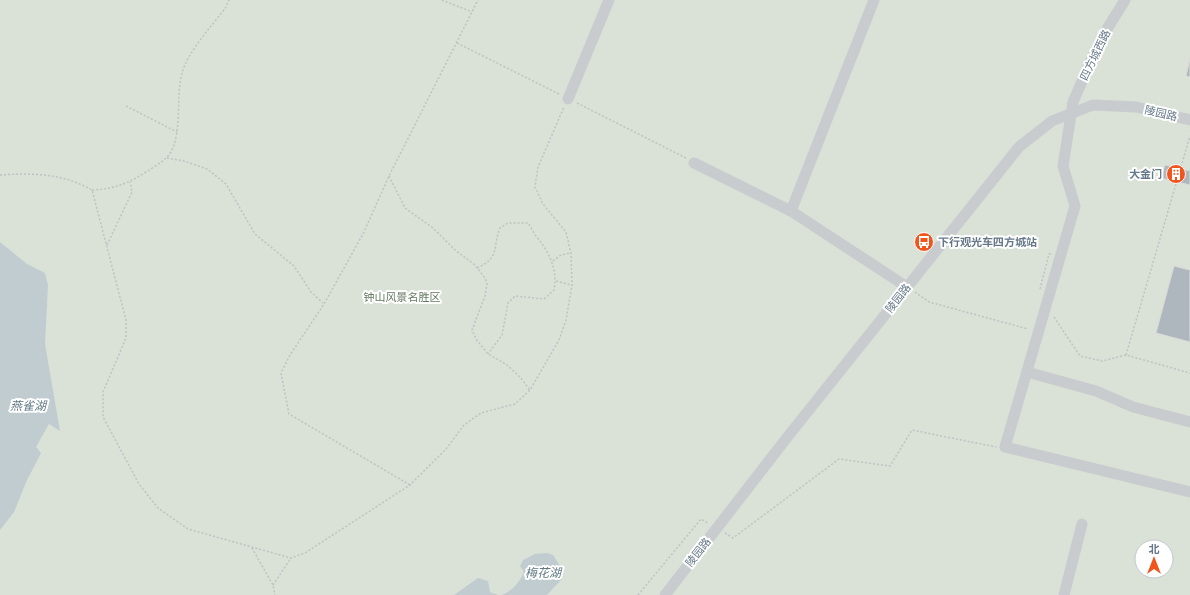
<svg xmlns="http://www.w3.org/2000/svg" width="1190" height="595" viewBox="0 0 1190 595" font-family="'Exo 2','Noto Sans SC',sans-serif">
  <style>
    .green { fill: #dae1d6; fill-rule: evenodd }
    .water { fill: #c1ccd1 }
    .building { fill: #aeb7bd; stroke: #dadad8 }
    .lines { fill: none; stroke-linecap: round; stroke-linejoin: round }
    .path { stroke: #bfc2c4; stroke-width: 1.5; stroke-dasharray: 2 2; stroke-linecap: butt }
    .minor { stroke: #c8cccf; stroke-width: 11 }
    .labels { text-anchor: middle; stroke-width: 4; stroke-linejoin: round; paint-order: stroke }
    .street-label { font-size: 11px; fill: #657889; stroke: #fff }
    .poi-label { font-size: 11px; font-weight: bold; fill: #657889; stroke: #fff; text-anchor: end }
    .park-label { font-size: 11px; fill: #657a61; stroke: #fff }
    .water-label { font-size: 12px; font-style: italic; fill: #617a84; stroke: #fff }
  </style>
  <rect width="100%" height="100%" fill="#f9f9f6"/>
  <path class="green" d="M0,0H1190V595H0ZM1142,547H1166V571H1142Z"/>
  <g class="water">
    <polygon points="0,242 27,264 45,273 48,285 45,344 60,431 49,424 36,447 41,453 27,480 14,512 0,530"/>
    <path d="M547,553L553,555L560,566L562,579L547,595H502C513,590 519,583 524,572L520,566L523,560L535,554Z"/>
    <polygon points="478,578 488,581 490,592 498,595 454,595"/>
  </g>
  <g class="building">
    <polygon points="1190,59 1190,77 1186,76"/>
    <polygon points="1165,165 1190,171 1190,185 1161,178"/>
    <polygon points="1174,266 1190,270 1190,342 1156,333"/>
  </g>
  <g class="lines">
    <g class="path">
      <polyline points="442,0 472,12"/>
      <polyline points="457,43 559,94"/>
      <polyline points="577,103 686,158"/>
      <polyline points="126,106 177,132"/>
      <polyline points="167,158 184,161 207,169 226,184 255,234 294,266 311,292 323,303"/>
      <path d="M0,175C33,173 62,173 92,190L126,320V338L103,392V417L139,484L158,508L188,529L291,558L305,553L410,485L446,449L464,425L481,413L515,404L530,390L559,340L566,320L572,285L571,253L566,232L543,204L535,187L538,167L564,107"/>
      <polyline points="389,176 405,208 433,228 455,250 475,265 485,278 487,284 485,296 472,330 476,339 488,354 507,365 520,377 530,390"/>
      <path d="M92,190C114,189 127,184 146,172C152,168 160,164 166,158C184,142 175,96 182,73C188,51 212,26 226,7L229,0"/>
      <polyline points="107,245 132,192 130,182"/>
      <polyline points="553,261 561,255 571,253"/>
      <path d="M477,268C501,257 492,248 500,228L508,223H528C531,227 533,232 536,236C549,252 558,269 554,290L544,299L515,296L508,303L502,335L488,354"/>
      <polyline points="556,281 571,285"/>
      <polyline points="1040,289 1049,254 1051,254"/>
      <polyline points="915,292 929,302 1028,329"/>
      <polyline points="1054,317 1080,356 1102,361 1126,355 1190,373"/>
      <polyline points="1126,355 1190,136"/>
      <polyline points="410,485 289,414 281,373 290,355 324,304 364,232 389,176 478,0"/>
      <polyline points="725,533 733,538 839,459 890,466 912,430 996,447"/>
      <polyline points="252,548 273,585 275,595"/>
      <polyline points="273,585 291,558"/>
      <polyline points="638,595 701,519 708,523"/>
    </g>
    <g class="minor">
      <polyline points="1125,0 1107,29 1093,56 1073,102 1063,166 1075,206 1005,447 1190,492"/>
      <polyline points="568,99 609,0"/>
      <polyline points="694,163 791,211 907,287"/>
      <polyline points="791,211 874,0"/>
      <polyline points="1027,372 1096,391 1133,407 1190,422"/>
      <polyline points="665,595 789,435 1019,147 1052,121 1093,105 1136,107 1190,120"/>
      <polyline points="1064,595 1082,524"/>
    </g>
  </g>
  <defs>
    <g id="building-disc" transform="scale(1)"><circle r="9.5" fill="#f0551e" stroke="#fff"/><path d="M-4-6H4V6H1V3H-1V6H-4ZM-2.5-4.3h1.7v1.8h-1.7ZM.8-4.3h1.7v1.8H.8ZM-2.5-1h1.7V.8h-1.7ZM.8-1h1.7V.8H.8Z" fill="#fff"/></g>
    <g id="bus-disc" transform="scale(1)"><circle r="9.5" fill="#f0551e" stroke="#fff"/><path d="M-5-6H5V4H4V6H2V4H-2V6H-4V4H-5ZM-3.5-4V0h7V-4ZM-3.5 1.2v1.5H-2V1.2ZM2 1.2v1.5H3.5V1.2Z" fill="#fff"/></g>
  </defs>
  <g fill-rule="evenodd">
    <use href="#building-disc" x="1176" y="174"/>
    <use href="#bus-disc" x="924" y="242"/>
  </g>
  <g class="labels">
    <g class="street-label">
      <text transform="translate(1095 55) rotate(-64)" y="4">四方城西路</text>
      <text transform="translate(1161 113) rotate(13)" y="4">陵园路</text>
      <text transform="translate(898 298) rotate(-52)" y="4">陵园路</text>
      <text transform="translate(698 552) rotate(-52)" y="4">陵园路</text>
    </g>
    <g class="poi-label">
      <text x="1162" y="178">大金门</text>
      <text x="938" y="246" text-anchor="start">下行观光车四方城站</text>
    </g>
    <g class="park-label">
      <text x="402" y="301">钟山风景名胜区</text>
    </g>
    <g class="water-label">
      <text x="28" y="410">燕雀湖</text>
      <text x="543" y="577">梅花湖</text>
    </g>
  </g>
  <g transform="translate(1154 559)"><circle r="19" fill="#ffffff" stroke="#c1c9d0"/>
  <path d="M0-3L7 15L0 10L-7 15Z" fill="#f0551e"/>
  <text y="-6" font-size="11" font-weight="bold" text-anchor="middle" fill="#657889">北</text>
  </g>
</svg>
